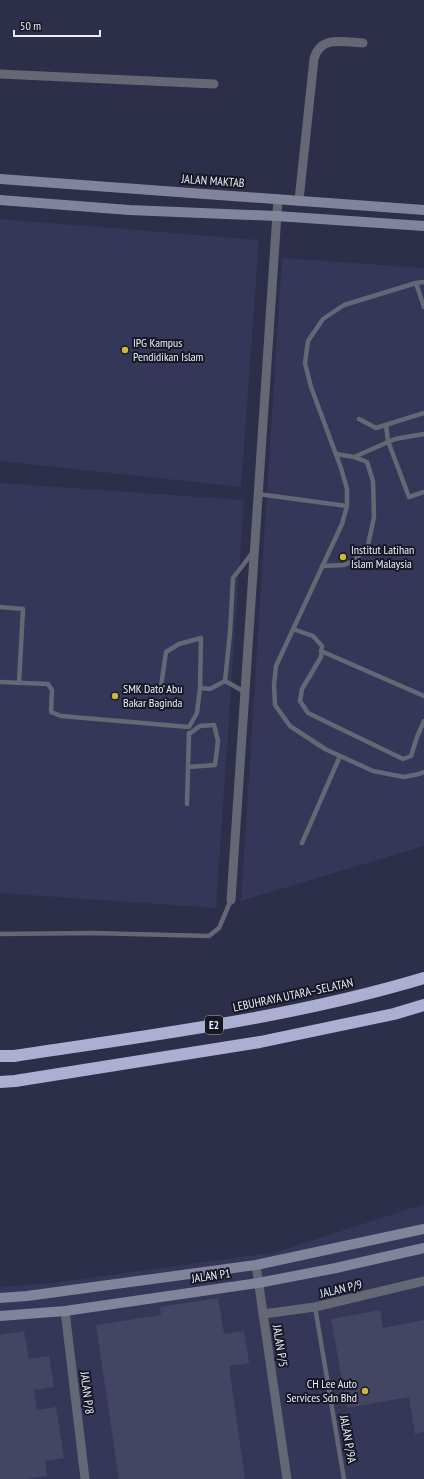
<svg xmlns="http://www.w3.org/2000/svg" width="424" height="1479" viewBox="0 0 424 1479" font-family="'PT Sans Narrow',sans-serif">
  <style>
    .built { fill: #343758 }
    .building { fill: #434663 }
    .lines { fill: none; stroke-linecap: round; stroke-linejoin: round }
    .lane { stroke: #656775; stroke-width: 4.5 }
    .street { stroke: #656775; stroke-width: 9 }
    .secondary { stroke: #81849b; stroke-width: 10 }
    .highway { stroke: #abb0d2; stroke-width: 12 }
    .poi-dot { fill: #ceb838; stroke: #161824; stroke-width: 1.5 }
    .labels { text-anchor: middle; stroke-width: 4; stroke-linejoin: round; paint-order: stroke }
    .shield { fill: #161824; stroke: #abadbb; stroke-width: 1 }
    .shield-label { font-size: 11px; font-weight: bold; fill: #ebedfc }
    .street-label { font-size: 12px; fill: #ebedfc; stroke: #161824 }
    .poi-label { font-size: 12px; fill: #ebedfc; stroke: #161824; text-anchor: start }
  </style>
  <rect width="100%" height="100%" fill="#2c2e4a"/>
  <g class="built">
    <polygon points="0,219 259,240 241,487 0,461"/>
    <polygon points="282,258 424,268 424,846 241,901"/>
    <polygon points="0,483 244,500 216,908 0,893"/>
    <polygon points="424,1204 424,1479 0,1479 0,1287 52,1283 277,1252"/>
  </g>
  <g class="building">
    <polygon points="218,1298 224,1334 244,1331 249,1363 229,1366 245,1479 119,1479 96,1325 161,1315 160,1307"/>
    <polygon points="380,1310 383,1328 424,1320 424,1432 415,1434 409,1397 347,1408 331,1319"/>
    <polygon points="24,1331 29,1359 49,1356 54,1387 34,1390 37,1410 56,1407 64,1458 45,1461 47,1476 28,1479 0,1479 0,1335"/>
  </g>
  <g class="lines">
    <g class="lane">
      <polyline points="424,282 416,283 344,305 323,319 308,341 305,363 311,387 341,468 347,489 347,506 342,524 276,666 274,685 275,705 290,726 325,749 373,771 404,777 419,774 424,772"/>
      <polyline points="416,283 424,307"/>
      <polyline points="359,419 376,428 424,413"/>
      <polyline points="386,425 388,441 409,497 424,492"/>
      <polyline points="354,457 395,439 424,434"/>
      <polyline points="258,494 347,506"/>
      <polyline points="322,566 344,565 355,560 368,545 374,517 373,481 367,462 354,457 336,454"/>
      <polyline points="0,607 23,609 19,683"/>
      <polyline points="293,629 313,636 322,646 321,657 302,689 300,701 308,713 403,759 411,756 417,737 424,721"/>
      <polyline points="321,651 424,696"/>
      <polyline points="0,682 48,684 52,690 51,712 61,716 189,727 197,713 200,688 210,689 225,681"/>
      <polyline points="245,692 225,681 230,633 233,578 253,552"/>
      <polyline points="160,693 166,652 179,644 201,638 200,688"/>
      <polyline points="188,767 215,765 218,741 214,725 200,726 189,734"/>
      <polyline points="187,804 189,733"/>
      <polyline points="302,843 340,756"/>
      <polyline points="0,934 92,933 209,936 219,928 231,900"/>
      <polyline points="315,1307 344,1479"/>
    </g>
    <g class="street">
      <polyline points="0,74 214,84"/>
      <path d="M299,200L314,59C320,35 344,42 363,43"/>
      <polyline points="231,900 278,199"/>
      <polyline points="256,1265 287,1479"/>
      <polyline points="65,1311 85,1479"/>
      <polyline points="263,1314 315,1307 424,1281"/>
    </g>
    <g class="secondary">
      <polyline points="0,179 424,210"/>
      <polyline points="0,200 129,210 276,216 424,226"/>
      <polyline points="0,1298 27,1296 256,1265 424,1229"/>
      <polyline points="0,1316 65,1311 258,1283 336,1268 424,1248"/>
    </g>
    <g class="highway">
      <path d="M0,1056H14C151,1035 291,1018 424,978"/>
      <polyline points="0,1082 15,1081 260,1042 394,1014 424,1005"/>
    </g>
  </g>
  <g class="poi-dot">
    <circle cx="125" cy="350" r="4"/>
    <circle cx="343" cy="557" r="4"/>
    <circle cx="115" cy="696" r="4"/>
    <circle cx="365" cy="1391" r="4"/>
  </g>
  <g class="labels">
    <rect class="shield" x="205" y="1016" width="18" height="18" rx="3"/>
    <g class="shield-label">
      <text x="214" y="1029">E2</text>
    </g>
    <g class="street-label">
      <text transform="translate(213 181) rotate(4)" y="4">JALAN MAKTAB</text>
      <text transform="translate(293 995) rotate(-12)" y="4">LEBUHRAYA UTARA–SELATAN</text>
      <text transform="translate(211 1276) rotate(-8)" y="4">JALAN P1</text>
      <text transform="translate(341 1289) rotate(-13)" y="4">JALAN P/9</text>
      <text transform="translate(280 1346) rotate(81)" y="4">JALAN P/5</text>
      <text transform="translate(87 1393) rotate(83)" y="4">JALAN P/8</text>
      <text transform="translate(348 1439) rotate(80)" y="4">JALAN P/9A</text>
    </g>
    <g class="poi-label">
      <text x="133" y="347">IPG Kampus<tspan x="133" dy="14">Pendidikan Islam</tspan></text>
      <text x="351" y="554">Institut Latihan<tspan x="351" dy="14">Islam Malaysia</tspan></text>
      <text x="123" y="693">SMK Dato’ Abu<tspan x="123" dy="14">Bakar Baginda</tspan></text>
      <text x="357" y="1388" text-anchor="end">CH Lee Auto<tspan x="357" dy="14">Services Sdn Bhd</tspan></text>
    </g>
  </g>
  <path d="M14 30v6h86v-6" fill="none" stroke="#ebedfc" stroke-width="2"/>
  <text x="20" y="30" font-size="12" fill="#ebedfc" stroke="#161824" stroke-width="3" paint-order="stroke">50 m</text>
</svg>
